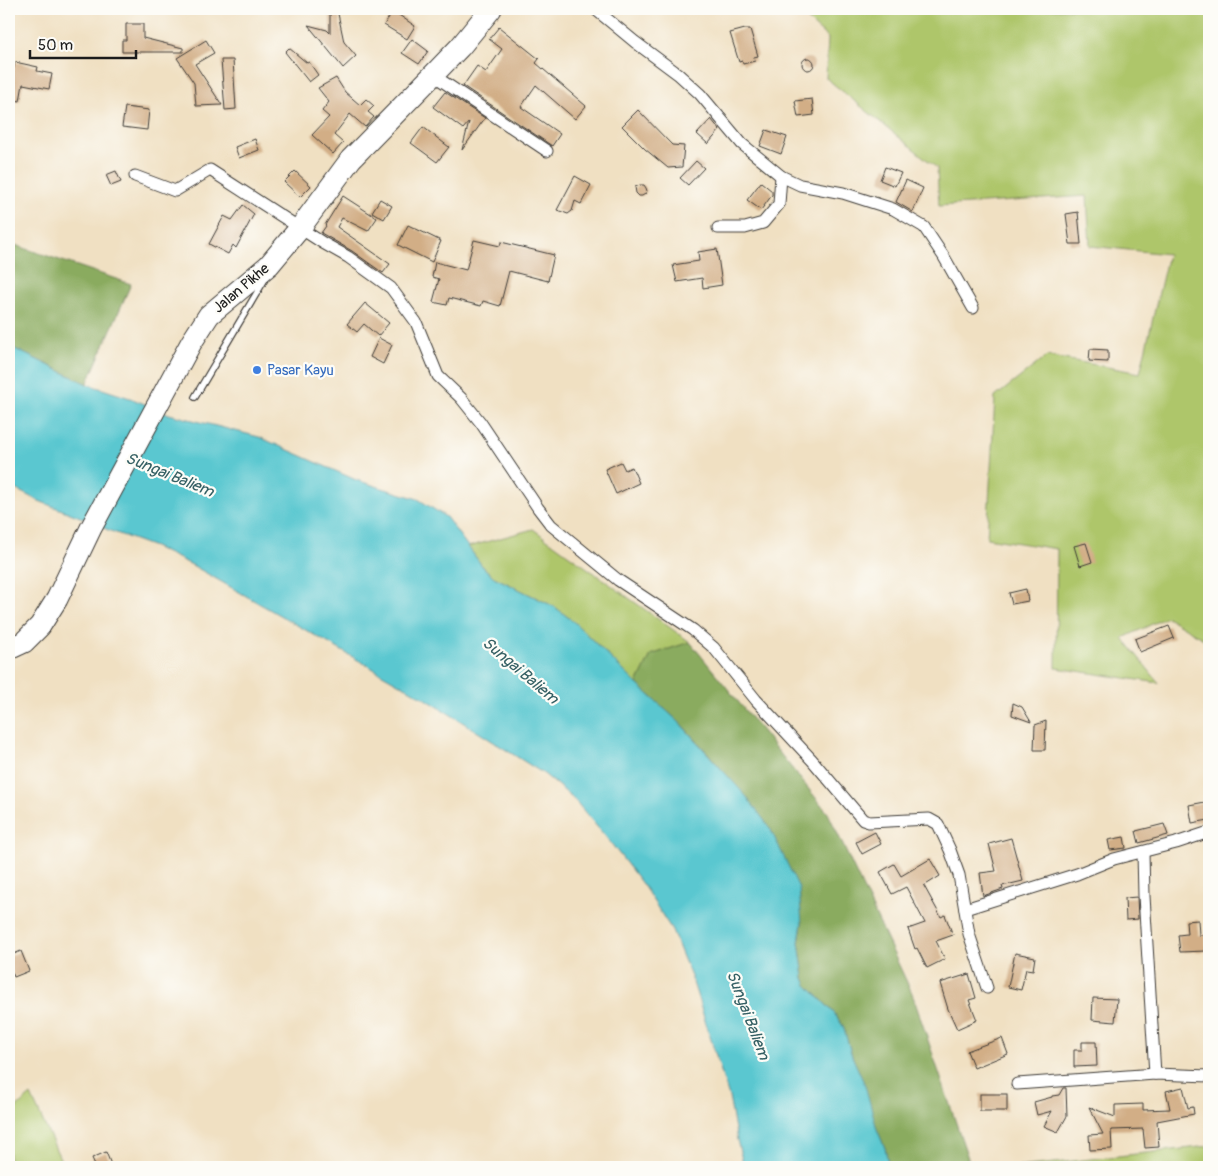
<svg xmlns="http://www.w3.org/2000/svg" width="1218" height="1176" viewBox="0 0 1218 1176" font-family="Pangolin,sans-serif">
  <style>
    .green { fill: #aec66b; stroke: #657144 }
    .forest { fill: #8aab5f; stroke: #53643e }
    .water { fill: #5ac7d0; stroke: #3b7276 }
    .building { fill: #d2ae86 }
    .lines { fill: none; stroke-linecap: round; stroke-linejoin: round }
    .lane-casing { stroke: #3c3935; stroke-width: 8 }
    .street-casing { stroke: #3c3935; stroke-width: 13 }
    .highway-casing { stroke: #3c3935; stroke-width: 23 }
    .lane { stroke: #fff; stroke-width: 5.5 }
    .street { stroke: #fff; stroke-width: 11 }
    .highway { stroke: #fff; stroke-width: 21 }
    .shop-dot { fill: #3f7fe0; stroke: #fdfcf7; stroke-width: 2 }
    .labels { text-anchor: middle; stroke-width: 4.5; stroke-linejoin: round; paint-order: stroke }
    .street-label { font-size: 15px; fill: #1c1c1c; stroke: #fdfcf7 }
    .shop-label { font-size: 15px; fill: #366cbe; stroke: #fdfcf7; text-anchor: start }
    .water-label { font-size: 16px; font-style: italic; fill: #356064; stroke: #fdfcf7 }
  </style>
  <rect width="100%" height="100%" fill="#fdfcf7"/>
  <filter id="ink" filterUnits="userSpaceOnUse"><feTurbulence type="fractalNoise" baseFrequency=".02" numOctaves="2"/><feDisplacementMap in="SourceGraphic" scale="10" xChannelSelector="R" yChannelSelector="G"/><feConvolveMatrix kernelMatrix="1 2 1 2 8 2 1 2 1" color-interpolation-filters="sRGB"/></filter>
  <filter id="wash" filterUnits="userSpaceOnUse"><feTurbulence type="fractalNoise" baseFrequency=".0096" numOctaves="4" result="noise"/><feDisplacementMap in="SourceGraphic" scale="20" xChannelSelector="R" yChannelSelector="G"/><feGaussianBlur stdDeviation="1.12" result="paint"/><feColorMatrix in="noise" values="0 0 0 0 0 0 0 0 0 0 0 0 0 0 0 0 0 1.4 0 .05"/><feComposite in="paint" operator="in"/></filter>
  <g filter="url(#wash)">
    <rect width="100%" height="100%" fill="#f0e0c2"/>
    <g class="green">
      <polygon points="795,9 1209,9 1209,674 1207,641 1167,617 1123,638 1159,683 1056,668 1057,549 987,538 995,397 1047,356 1140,373 1168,254 1090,246 1087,196 939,206 937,168 826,78 828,38"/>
      <polygon points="533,529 690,642 651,655 637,684 574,622 555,607 494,577 483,567 468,547"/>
      <polygon points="31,1095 64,1167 9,1167 9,1114"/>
      <polygon points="1209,1146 1209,1167 1018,1167"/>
    </g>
    <g class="forest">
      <polygon points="9,243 131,284 87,384 9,346"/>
      <polygon points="690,642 828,813 912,993 971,1167 889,1167 885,1148 877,1130 852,1056 843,1026 834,1013 807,985 804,978 799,942 802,923 781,853 770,828 706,751 678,721 637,684 651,655"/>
    </g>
    <polygon class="water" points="9,346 87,384 130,398 169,414 259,437 356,480 418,499 446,517 483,567 494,577 555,607 574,622 637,684 678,721 746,796 770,828 799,888 802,923 799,942 804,978 807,985 834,1013 843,1026 852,1056 865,1085 877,1129 885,1148 889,1167 744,1167 737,1140 729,1097 692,979 672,930 643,885 610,842 573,798 544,774 426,699 192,565 154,547 108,530 93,522 39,501 9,486"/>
    <g id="blocks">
      <g class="building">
        <polygon points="330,9 337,9 344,42 356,56 343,68 308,25 327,30 330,33"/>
        <polygon points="393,11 415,26 407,39 384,25"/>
        <polygon points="126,24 143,24 143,38 183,48 183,52 122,52 122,40 126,40"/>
        <polygon points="499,27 539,59 536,63 586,106 575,119 536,85 521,107 560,134 552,146 463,86 477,66 486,72 502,49 489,39"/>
        <polygon points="745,29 750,29 758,56 754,57 755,61 743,64 742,61 739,62 730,33"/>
        <polygon points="412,39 428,51 419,64 402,53"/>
        <polygon points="206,40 214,53 195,64 222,105 196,106 194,83 177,58"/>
        <polygon points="289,48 307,63 309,62 318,75 309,82 285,52"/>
        <circle cx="808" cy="64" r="6"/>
        <polygon points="221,60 233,60 236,109 225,110"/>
        <polygon points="15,62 38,67 37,71 52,74 49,89 23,84 20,101 9,99 9,75 12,76"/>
        <polygon points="336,78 345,92 360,105 366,99 374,106 368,112 374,117 365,127 350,114 334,135 343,143 333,154 312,135 329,117 322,111 329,102 318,88"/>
        <polygon points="445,92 485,118 462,150 469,122 463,129 433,107"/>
        <polygon points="812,99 814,115 798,117 795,101"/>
        <polygon points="125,107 149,110 147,130 122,127"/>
        <polygon points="638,110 672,145 684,146 682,167 668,168 645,149 622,126"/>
        <polygon points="711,119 720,130 708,144 697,134"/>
        <polygon points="423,127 449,147 437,162 411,143"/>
        <polygon points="766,130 787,137 781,154 760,146"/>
        <polygon points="255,139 259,150 239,158 235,147"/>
        <polygon points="696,161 704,168 688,185 680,178"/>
        <polygon points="885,167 901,173 895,186 880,180"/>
        <polygon points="116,171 121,182 111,186 106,175"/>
        <polygon points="295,171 311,186 300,197 284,182"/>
        <polygon points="575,176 591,185 581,204 575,201 572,211 568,214 557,210"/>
        <polygon points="906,180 923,188 913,212 896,202"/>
        <polygon points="761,182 772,191 772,195 761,210 747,200"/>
        <polygon points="640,185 644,185 646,188 647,191 645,194 642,196 639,196 636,193 635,187"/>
        <polygon points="343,196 377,218 368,231 342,218 337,227 390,264 383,273 352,251 321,233 326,226 325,225"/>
        <polygon points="380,199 392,206 384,219 372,212"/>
        <polygon points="243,205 254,214 236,248 233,245 228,254 209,244 224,216 232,220"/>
        <polygon points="1078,212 1081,244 1070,244 1066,214"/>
        <polygon points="408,225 441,241 432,262 398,245"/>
        <polygon points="474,240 500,246 501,242 554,255 548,281 509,271 500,306 483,301 481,306 449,298 447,305 433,302 439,279 432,277 435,262 466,270"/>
        <polygon points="717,249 722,285 703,288 702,278 677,282 673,265 699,261 698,252"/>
        <polygon points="365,303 389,323 378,336 364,324 357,332 347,324"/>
        <polygon points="379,338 392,345 383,364 370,357"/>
        <polygon points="1090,349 1108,350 1108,362 1089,361"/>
        <polygon points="621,462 625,470 632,467 639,483 616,494 605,469"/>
        <polygon points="1086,543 1092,562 1080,566 1074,546"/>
        <polygon points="1026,589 1028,601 1012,604 1009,593"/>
        <polygon points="1169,626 1174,638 1140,652 1135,639"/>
        <polygon points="1013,703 1022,707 1031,722 1012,715"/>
        <polygon points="1046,721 1045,750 1034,750 1035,725"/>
        <polygon points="1205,802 1209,820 1192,823 1189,805"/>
        <polygon points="1164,824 1168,835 1139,843 1136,831"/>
        <polygon points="875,832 881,844 862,854 856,842"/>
        <polygon points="1124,837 1126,848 1110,850 1108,840"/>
        <polygon points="1011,838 1023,881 1002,886 1003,889 983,896 980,873 996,871 989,844"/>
        <polygon points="930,859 940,876 924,886 941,917 945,915 953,935 936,941 945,959 927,968 917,948 915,949 908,929 925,923 906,887 892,894 880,872 894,864 901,876"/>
        <polygon points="1137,897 1138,919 1126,920 1125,898"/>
        <polygon points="1198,920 1199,935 1206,935 1206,951 1180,952 1178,935 1187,934 1186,921"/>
        <polygon points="21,951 29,971 14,977 9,965 9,956"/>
        <polygon points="1015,953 1035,957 1033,970 1026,969 1021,990 1008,987"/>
        <polygon points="969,974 976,998 969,1000 977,1020 957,1029 948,1009 940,983"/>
        <polygon points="1093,998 1117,999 1115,1022 1092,1020"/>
        <polygon points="1002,1038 1008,1054 974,1068 967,1051"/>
        <polygon points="1082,1042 1096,1042 1097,1066 1074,1067 1074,1050 1082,1050"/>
        <polygon points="1183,1087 1188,1108 1193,1107 1194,1114 1157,1121 1159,1147 1145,1148 1143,1129 1111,1130 1112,1149 1090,1150 1089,1135 1103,1134 1089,1107 1115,1117 1115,1105 1143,1104 1143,1110 1170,1109 1166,1091"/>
        <polygon points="1063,1088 1066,1088 1067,1116 1058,1132 1044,1126 1052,1111 1037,1115 1034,1102 1052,1097 1052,1096 1059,1095"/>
        <rect x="980" y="1094" width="27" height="17"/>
        <polygon points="106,1152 112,1167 96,1167 92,1158"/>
      </g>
    </g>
  </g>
  <g filter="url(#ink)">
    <use href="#blocks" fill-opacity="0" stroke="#3c3935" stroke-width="1"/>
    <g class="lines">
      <g class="lane-casing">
        <polyline id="lane" points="195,397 265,279"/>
      </g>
      <g class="street-casing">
        <g id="street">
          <polyline points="595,9 635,42 678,74 700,94 742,144 781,176 800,185 843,193 893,209 924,227 944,257 973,308"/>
          <polyline points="433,75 547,151"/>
          <polyline points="135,176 175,191 210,170 323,243 348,257 391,288 416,322 438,376 461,398 481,423 538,508 551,525 618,580 693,630 714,648 756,700 812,760 857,813 863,820 869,822 929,819 938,824 950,850 959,875 969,934 987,988"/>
          <polyline points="718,228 745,228 763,223 779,204 781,176"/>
          <polyline points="1143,852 1144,896 1155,1074"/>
          <polyline points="965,909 1077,874 1114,859 1176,843 1209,832"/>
          <polyline points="1017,1084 1155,1074 1209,1076"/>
        </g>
      </g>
      <g class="highway-casing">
        <polyline id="highway" points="9,649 24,642 40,626 57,599 91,528 191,343 209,315 269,265 300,228 351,159 433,75 460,47 491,9"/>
      </g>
      <use href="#lane" class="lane"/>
      <use href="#street" class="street"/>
      <use href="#highway" class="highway"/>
    </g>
  </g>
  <circle class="shop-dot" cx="257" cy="370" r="5"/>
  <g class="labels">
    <g class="street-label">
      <text transform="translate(241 288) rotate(-40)" y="5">Jalan Pikhe</text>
    </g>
    <g class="shop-label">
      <text x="267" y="375">Pasar Kayu</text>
    </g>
    <g class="water-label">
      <text transform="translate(170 474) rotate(22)" y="6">Sungai Baliem</text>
      <text transform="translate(521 670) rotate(40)" y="6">Sungai Baliem</text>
      <text transform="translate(749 1015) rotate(69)" y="6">Sungai Baliem</text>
    </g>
  </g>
  <rect width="1218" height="1176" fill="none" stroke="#fdfcf7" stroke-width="30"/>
  <path d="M30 50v8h106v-8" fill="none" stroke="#1c1c1c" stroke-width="2.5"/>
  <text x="38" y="50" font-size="15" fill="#1c1c1c" stroke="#fdfcf7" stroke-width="4" paint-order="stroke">50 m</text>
</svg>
